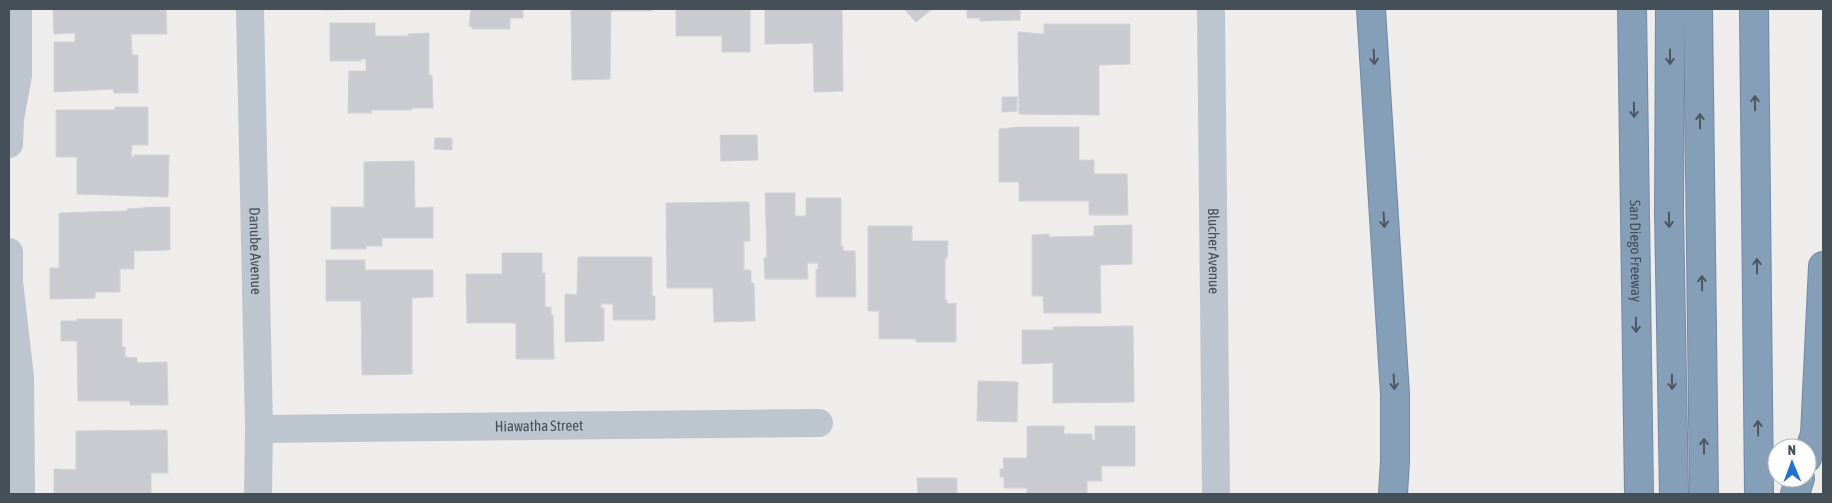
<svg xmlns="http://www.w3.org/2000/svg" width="1832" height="503" viewBox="0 0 1832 503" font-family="'Asap Condensed',sans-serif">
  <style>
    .building { fill: #c9cbd1; stroke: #d0d2d7 }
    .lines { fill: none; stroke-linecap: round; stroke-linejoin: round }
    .highway-casing { stroke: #718aa4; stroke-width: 30 }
    .minor { stroke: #bdc6ce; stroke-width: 28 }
    .highway { stroke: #869fb9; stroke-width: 28 }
    .oneway { stroke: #4c5762 }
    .labels { text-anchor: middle; stroke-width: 4.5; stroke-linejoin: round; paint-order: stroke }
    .street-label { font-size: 15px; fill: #454f58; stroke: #fff }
  </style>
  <rect width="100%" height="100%" fill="#efecec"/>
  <g class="building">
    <polygon points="53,9 166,9 167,34 131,34 132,55 138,55 138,93 114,93 113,89 54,92 54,42 75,42 75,33 54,34"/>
    <polygon points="323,9 374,9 323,10"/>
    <polygon points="471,9 523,9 523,18 510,18 510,29 472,29 472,26 469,27"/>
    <polygon points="571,9 652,9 652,11 611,11 610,79 572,80"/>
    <polygon points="676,9 750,9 750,52 722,52 722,36 676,36"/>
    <polygon points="765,9 842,9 843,91 814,92 813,43 765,44"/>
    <polygon points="904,9 932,9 916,22"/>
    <polygon points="967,9 1020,9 1020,20 980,21 980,18 967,18"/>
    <polygon points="330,23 375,23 375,36 408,36 408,34 429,33 429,75 432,75 433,108 412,108 412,110 371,110 372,113 348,113 349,71 366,71 366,59 361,59 361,61 330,61"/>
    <polygon points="1044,24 1130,24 1130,64 1099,65 1099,115 1019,114 1018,32 1044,34"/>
    <polygon points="1002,97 1017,97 1017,111 1002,112"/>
    <polygon points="115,107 148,107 148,145 132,145 131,157 134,157 134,155 169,155 168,197 77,194 77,157 56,157 56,110 115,110"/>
    <polygon points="1018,127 1079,127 1079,160 1094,160 1094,174 1127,174 1128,215 1089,215 1089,201 1019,201 1019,182 999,182 999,129"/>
    <polygon points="720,135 757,135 758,160 721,161"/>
    <polygon points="435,138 452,138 452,150 434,149"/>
    <polygon points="414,161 415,208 433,207 433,238 382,238 382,246 366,246 366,249 331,249 331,207 364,207 364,162"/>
    <polygon points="765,193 795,193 795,216 806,216 806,198 841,198 841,246 843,246 843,251 855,251 856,297 816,297 816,269 818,269 818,263 807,263 808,279 765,279 764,258 767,258"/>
    <polygon points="749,202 750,241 744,241 744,270 751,270 751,283 754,283 755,321 714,322 713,288 667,288 666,203"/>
    <polygon points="153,207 170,207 170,250 134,251 134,269 120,269 120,292 95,292 95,298 50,299 50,268 59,268 59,213 127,211 127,209"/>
    <polygon points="1132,225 1132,264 1100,265 1101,313 1044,313 1043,296 1032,296 1032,235 1049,234 1049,237 1094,236 1094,226"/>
    <polygon points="868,226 912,226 912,241 948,241 947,258 945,258 945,300 947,300 947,304 956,303 956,342 916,342 916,339 879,339 879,311 868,311"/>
    <polygon points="502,253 542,253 542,273 545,273 545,307 551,307 551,315 553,315 554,359 516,359 516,323 467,323 466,274 502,274"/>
    <polygon points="578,257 652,257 652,296 655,296 655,320 613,320 613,304 601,304 601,308 604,308 604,341 565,342 565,294 577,295"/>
    <polygon points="326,260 365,260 365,270 433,270 433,297 412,298 412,374 362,375 361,301 326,301"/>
    <polygon points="77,319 122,319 122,347 125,347 125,357 137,358 137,363 167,362 168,405 130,405 130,401 78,401 77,341 61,341 61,321 77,321"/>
    <polygon points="1133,326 1134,402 1053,403 1053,363 1022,364 1022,330 1053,330 1053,327"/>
    <polygon points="978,381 1018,382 1017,422 977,421"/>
    <polygon points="1027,426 1064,426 1064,434 1092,434 1092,440 1095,440 1095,426 1135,426 1135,466 1101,466 1102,481 1087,481 1087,494 1027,494 1027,488 1004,488 1004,477 1000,477 1000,469 1004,469 1003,458 1027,458"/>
    <polygon points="167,430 168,473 151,473 151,494 54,494 54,469 76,470 76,431"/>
    <polygon points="917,478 957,478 957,494 918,494"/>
  </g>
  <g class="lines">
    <g class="highway-casing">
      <g id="highway">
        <polyline points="1371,9 1395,394 1395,461 1393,494"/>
        <path id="s4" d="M1632,9L1639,494"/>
        <polyline points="1670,9 1669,212 1674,494"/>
        <polyline points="1698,9 1704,494"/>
        <polyline points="1754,9 1759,494"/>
        <polyline points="1807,458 1815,434 1823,266"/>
        <polyline points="1795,494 1800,478"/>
      </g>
    </g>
    <g class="minor">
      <path id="s1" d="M250,9L259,429L258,494"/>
      <path id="s2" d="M1211,9L1216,494"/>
      <polyline points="9,144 10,119 18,75 18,9"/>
      <polyline points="9,252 9,282 20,377 21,494"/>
      <path id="s3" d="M259,429L819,423"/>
    </g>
    <use href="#highway" class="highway"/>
  </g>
  <defs><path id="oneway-shaft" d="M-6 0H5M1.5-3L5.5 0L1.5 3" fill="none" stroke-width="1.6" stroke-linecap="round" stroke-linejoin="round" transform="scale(1.25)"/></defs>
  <g class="oneway">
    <use href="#oneway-shaft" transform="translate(1374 57) rotate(87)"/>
    <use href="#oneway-shaft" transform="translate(1670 57) rotate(90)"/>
    <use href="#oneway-shaft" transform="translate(1755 103) rotate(-91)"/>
    <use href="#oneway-shaft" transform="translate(1634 110) rotate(89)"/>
    <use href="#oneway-shaft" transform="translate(1700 121) rotate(-91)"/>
    <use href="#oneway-shaft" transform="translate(1384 220) rotate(87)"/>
    <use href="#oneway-shaft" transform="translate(1669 220) rotate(89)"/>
    <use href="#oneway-shaft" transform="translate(1757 266) rotate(-91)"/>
    <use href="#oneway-shaft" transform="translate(1702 283) rotate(-91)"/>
    <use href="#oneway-shaft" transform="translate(1636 325) rotate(89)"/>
    <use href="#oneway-shaft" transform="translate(1394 382) rotate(87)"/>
    <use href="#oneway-shaft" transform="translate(1672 382) rotate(89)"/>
    <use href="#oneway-shaft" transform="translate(1758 428) rotate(-91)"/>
    <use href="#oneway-shaft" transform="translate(1704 446) rotate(-90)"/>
  </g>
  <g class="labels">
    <g class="street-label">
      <text dy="5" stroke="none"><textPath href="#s1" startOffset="242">Danube Avenue</textPath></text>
      <text dy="5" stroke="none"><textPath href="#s4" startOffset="242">San Diego Freeway</textPath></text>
      <text dy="5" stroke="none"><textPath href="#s2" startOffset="242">Blucher Avenue</textPath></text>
      <text dy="5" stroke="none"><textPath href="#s3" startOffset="280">Hiawatha Street</textPath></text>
    </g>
  </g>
  <rect width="1832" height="503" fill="none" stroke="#454f58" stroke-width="20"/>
  <g transform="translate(1792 463) rotate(359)"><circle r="24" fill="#ffffff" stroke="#b5b9bc"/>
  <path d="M0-4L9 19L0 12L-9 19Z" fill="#2371d2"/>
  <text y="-8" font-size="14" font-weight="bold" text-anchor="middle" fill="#454f58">N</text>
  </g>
</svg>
